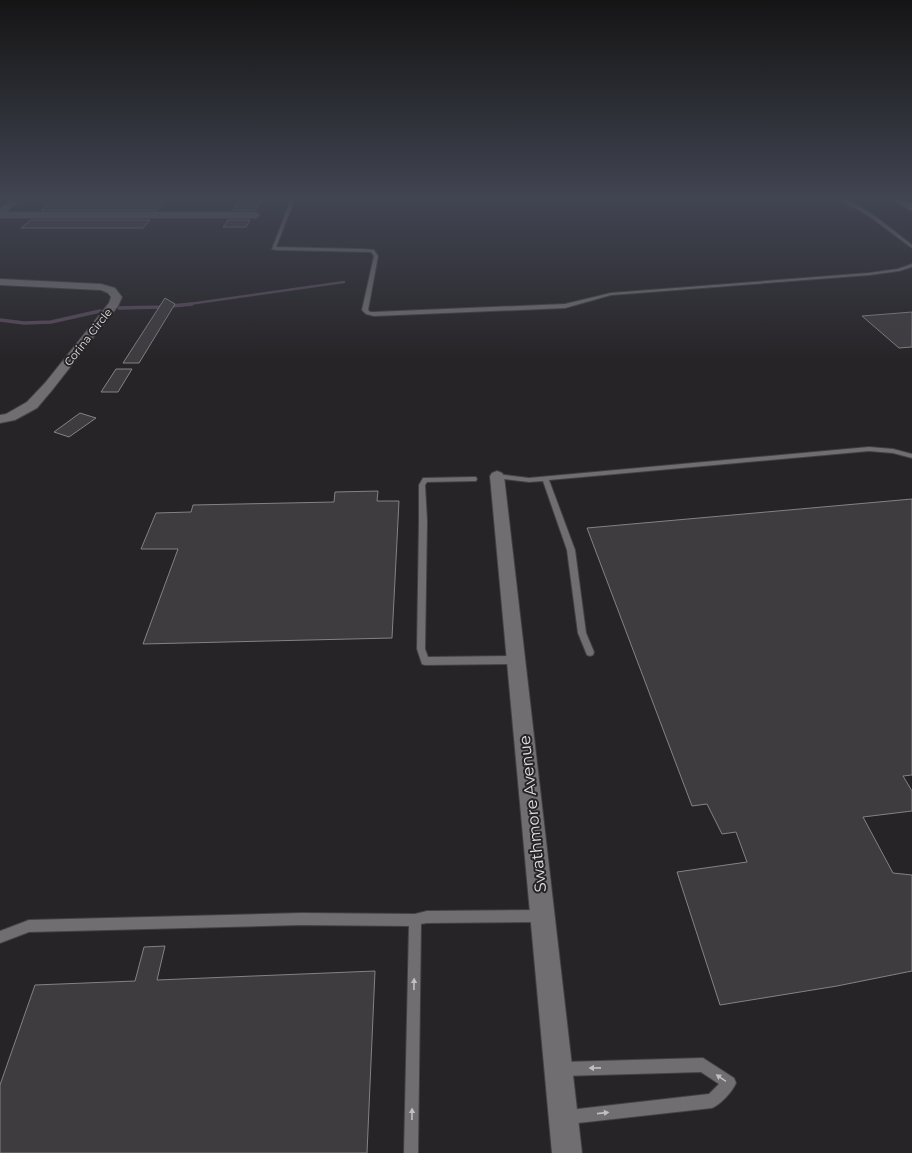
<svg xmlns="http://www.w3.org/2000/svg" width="912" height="1153" viewBox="0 0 912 1153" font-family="Montserrat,sans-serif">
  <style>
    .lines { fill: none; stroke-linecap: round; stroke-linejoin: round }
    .stream-far1 { stroke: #574958; stroke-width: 2.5 }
    .stream { stroke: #574958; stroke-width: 3.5 }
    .building { fill: #3f3c3f; stroke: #858184 }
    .service-casing { stroke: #434143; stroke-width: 2 }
    .minor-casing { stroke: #434143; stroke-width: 2 }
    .secondary-casing { stroke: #434143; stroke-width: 2 }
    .service { fill: #716e71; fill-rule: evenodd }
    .minor { fill: #716e71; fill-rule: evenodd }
    .secondary { fill: #856f86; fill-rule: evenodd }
    .oneway { fill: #c2bfc2 }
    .labels { text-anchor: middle; stroke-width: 4; stroke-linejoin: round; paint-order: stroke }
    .far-street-label { font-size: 11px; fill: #e4e2e4; stroke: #272427 }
    .near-street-label { font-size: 16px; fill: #e4e2e4; stroke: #272427 }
  </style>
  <rect width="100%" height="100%" fill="#272427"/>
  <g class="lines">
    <polyline class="stream-far1" points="182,305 344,282"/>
    <g class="stream">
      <polyline points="119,308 161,307 192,304"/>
      <polyline points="0,320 24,323 51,322 100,311"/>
    </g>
  </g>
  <g class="building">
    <polygon points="54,200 166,200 157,210 41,210"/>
    <polygon points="240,200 261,200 255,210 233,210"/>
    <polygon points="31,220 150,220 143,228 21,228"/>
    <polygon points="228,220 250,220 246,227 223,227"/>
    <polygon points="165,298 175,304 139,363 123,363"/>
    <polygon points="912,312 912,347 899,348 862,316"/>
    <polygon points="116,369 132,369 118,392 101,392"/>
    <polygon points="80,413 96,418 69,437 54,432"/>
    <polygon points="378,491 377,501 399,501 392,638 143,644 178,549 141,549 156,513 191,512 193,505 334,502 335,492"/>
    <polygon points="912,499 912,775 903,776 912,791 912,811 863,817 893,873 912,875 912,971 837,986 720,1005 677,872 747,862 736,832 722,834 707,804 692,806 587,528"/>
    <polygon points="165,946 157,980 375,971 367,1153 0,1153 0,1085 35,985 135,981 144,947"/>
  </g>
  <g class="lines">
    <g class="service-casing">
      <g id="service">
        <polygon points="291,199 295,199 276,247 362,249 374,250 378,256 368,310 370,312 374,312 565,304 611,293 869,273 898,269 912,264 912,267 899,271 869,275 611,295 565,308 374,316 366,314 362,310 374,256 371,252 276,250 272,249"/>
        <path d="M838,199C858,199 896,233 912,245V248L866,214Z"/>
        <polygon points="869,447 893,449 912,454 912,458 893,453 869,451 549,480 575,550 586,633 594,652 593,655 590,656 587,655 578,633 567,550 543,481 529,482 497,478 494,476 497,474 529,478"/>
        <polygon points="474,477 476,477 477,479 476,481 427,482 425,485 427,521 425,649 428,657 516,656 519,657 520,660 519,663 516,664 425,665 422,664 417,649 419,521 419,485 423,478 425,478"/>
        <polygon points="541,910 545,912 547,916 545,920 541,922 427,923 421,924 418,1153 404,1153 409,926 301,925 29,932 0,943 0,931 29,920 301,913 415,914 427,911"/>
        <path d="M703,1058L734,1078L736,1083C732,1092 721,1104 712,1108L569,1124L564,1122L562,1117L564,1112L569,1110L709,1094L719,1084L701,1072L563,1076L558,1074L556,1069L558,1064L563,1062Z"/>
      </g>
    </g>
    <g class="minor-casing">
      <g id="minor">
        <polygon points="12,199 22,199 6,212 256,212 260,215 256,218 0,218 0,209"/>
        <polygon points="0,279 101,284 115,288 122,297 118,306 53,389 37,408 15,420 0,423 0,415 6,414 27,402 45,383 109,303 111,297 108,293 101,290 0,285"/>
        <polygon points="497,471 502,473 504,476 582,1153 552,1153 490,476 492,473"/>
      </g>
    </g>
    <g class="secondary-casing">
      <polygon id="secondary" points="890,199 904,199 912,204 912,211"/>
    </g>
    <use href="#service" class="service"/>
    <use href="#minor" class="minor"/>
    <use href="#secondary" class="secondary"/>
  </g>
  <defs><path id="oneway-solid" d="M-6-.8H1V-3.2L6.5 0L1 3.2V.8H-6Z"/></defs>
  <g class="oneway">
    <use href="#oneway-solid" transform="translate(414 984) rotate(-89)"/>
    <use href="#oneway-solid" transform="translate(595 1068) rotate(179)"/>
    <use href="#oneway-solid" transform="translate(721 1078) rotate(-146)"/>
    <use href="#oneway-solid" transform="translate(603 1113) rotate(-6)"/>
    <use href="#oneway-solid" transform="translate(412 1114) rotate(-89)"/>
  </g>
  <linearGradient id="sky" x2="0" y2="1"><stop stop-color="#151415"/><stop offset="0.55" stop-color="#414552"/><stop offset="1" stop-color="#414552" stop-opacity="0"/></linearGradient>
  <rect width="912" height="361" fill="url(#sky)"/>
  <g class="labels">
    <g class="far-street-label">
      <text transform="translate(88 337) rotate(-52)" y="4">Corina Circle</text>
    </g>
    <g class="near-street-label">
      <text transform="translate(532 814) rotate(-96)" y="6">Swathmore Avenue</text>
    </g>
  </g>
</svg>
